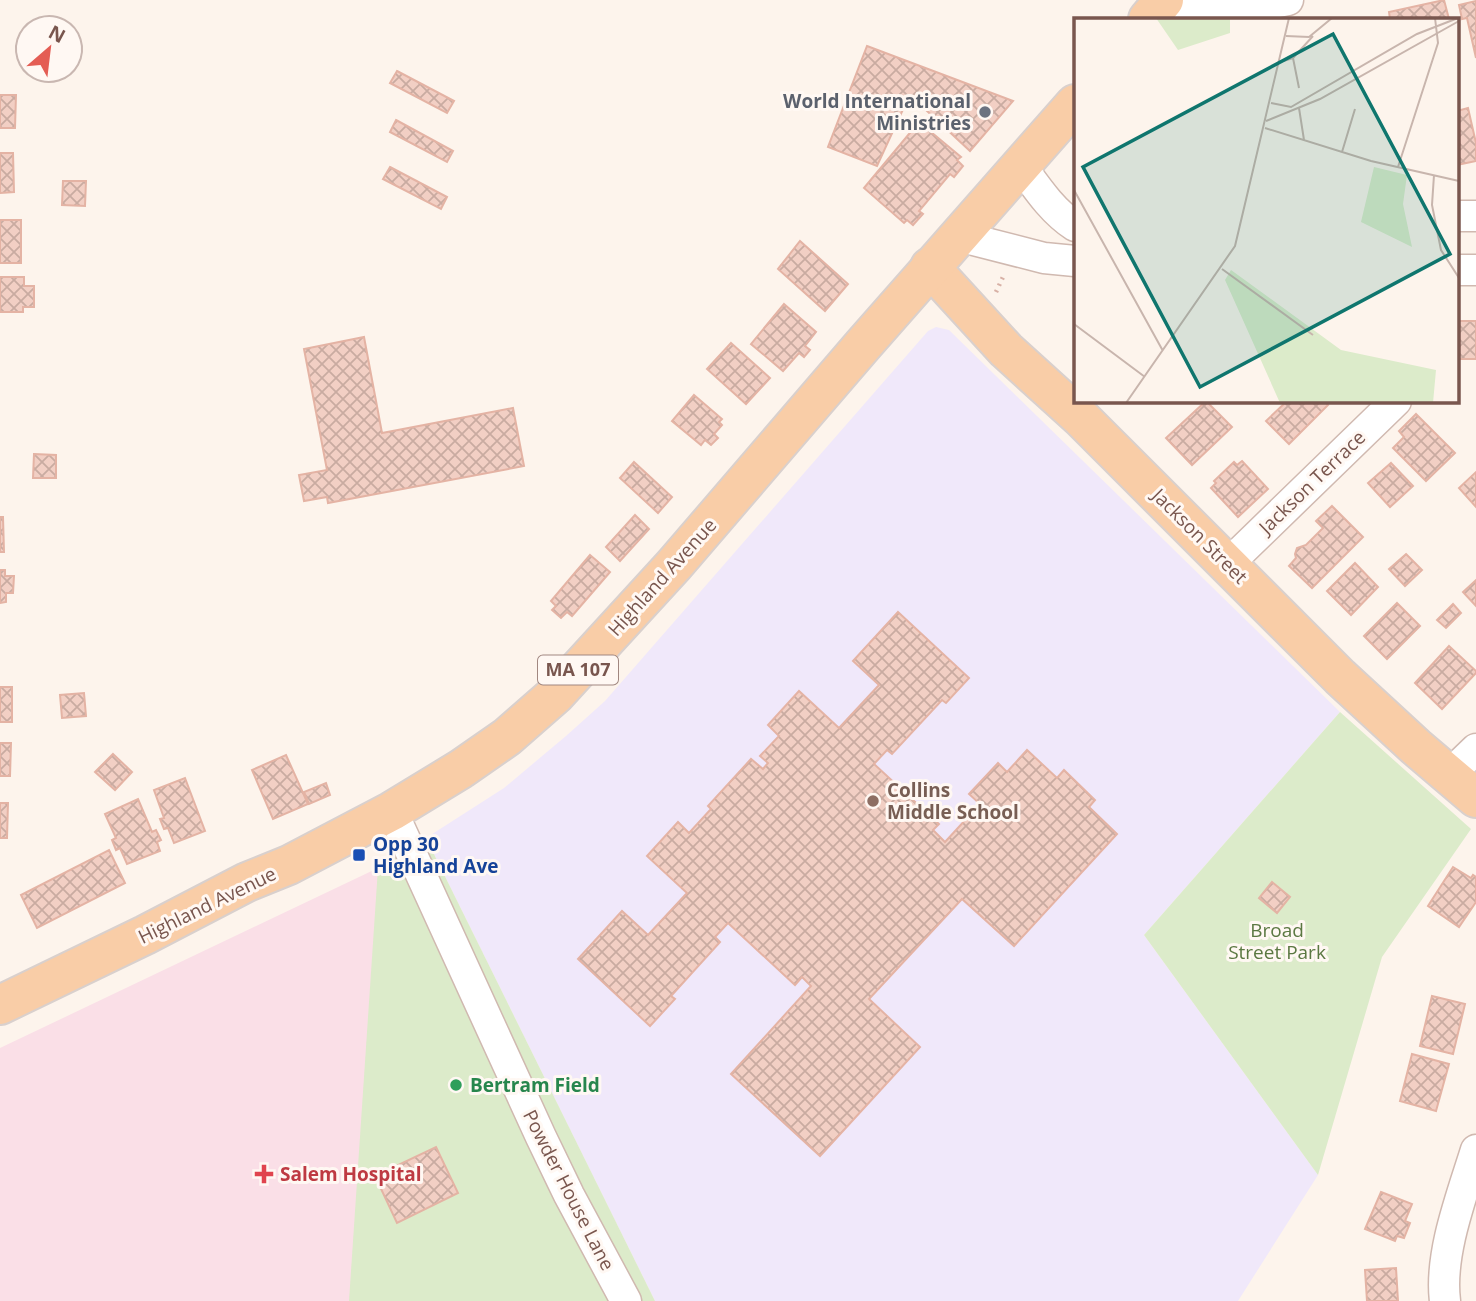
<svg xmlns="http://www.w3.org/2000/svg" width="1476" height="1301" viewBox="0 0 1476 1301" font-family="'Open Sans',sans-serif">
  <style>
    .education { fill: #f0e8fa }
    .medical { fill: #fadfe7 }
    .park { fill: #dcebca }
    .building { fill: url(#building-cross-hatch); stroke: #e4b3a4; stroke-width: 2 }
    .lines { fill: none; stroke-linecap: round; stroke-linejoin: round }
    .minor-casing { stroke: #d0b9b0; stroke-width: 33 }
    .major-casing { stroke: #d9d0cd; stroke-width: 42 }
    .path { stroke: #d8b1a6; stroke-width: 4.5; stroke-dasharray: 2 5; stroke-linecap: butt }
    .minor { stroke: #fff; stroke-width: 30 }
    .major { stroke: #f9cda7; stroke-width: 38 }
    .worship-dot { fill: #6b7280; stroke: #fff8f3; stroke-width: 2.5 }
    .education-dot { fill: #8d6e63; stroke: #fff8f3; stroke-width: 2.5 }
    .transit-dot { fill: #1a4fb4; stroke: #fff8f3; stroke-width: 2.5 }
    .leisure-dot { fill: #2e9e5b; stroke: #fff8f3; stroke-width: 2.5 }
    .health-dot { fill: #e0444e; stroke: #fff8f3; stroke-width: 2.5 }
    .labels { text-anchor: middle; stroke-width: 6; stroke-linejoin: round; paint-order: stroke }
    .shield { fill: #fff8f3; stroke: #a18780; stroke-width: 2 }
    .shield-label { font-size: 18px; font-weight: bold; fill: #79564e }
    .worship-label { font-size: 19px; font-weight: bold; fill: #5b616d; stroke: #fff8f3; text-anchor: end }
    .street-label { font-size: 19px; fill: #79564e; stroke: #fff8f3 }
    .education-label { font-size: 19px; font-weight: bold; fill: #785e54; stroke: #fff8f3; text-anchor: start }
    .transit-label { font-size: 19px; font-weight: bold; fill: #164399; stroke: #fff8f3; text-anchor: start }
    .park-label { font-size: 19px; fill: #5b7842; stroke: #fff8f3 }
    .leisure-label { font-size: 19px; font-weight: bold; fill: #27864d; stroke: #fff8f3; text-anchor: start }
    .health-label { font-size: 19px; font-weight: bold; fill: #be3a42; stroke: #fff8f3; text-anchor: start }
    .inset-road { fill: none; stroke: #c8b5ad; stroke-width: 2 }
    .view { fill: #0f766e; fill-opacity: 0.15; stroke: #0f766e; stroke-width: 3.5 }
    .inset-edge { fill: none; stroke: #79564e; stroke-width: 3.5 }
  </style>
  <defs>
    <pattern id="building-cross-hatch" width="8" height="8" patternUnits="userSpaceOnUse" patternTransform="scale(1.75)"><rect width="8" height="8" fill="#f2cfc4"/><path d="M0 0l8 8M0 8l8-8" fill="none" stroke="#c9aba1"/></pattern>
  </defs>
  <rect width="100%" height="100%" fill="#fdf4ec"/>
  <polygon class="education" points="936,327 949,330 1340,712 1144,935 1318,1175 1238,1301 655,1301 426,838 504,788 566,736 605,701 928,331"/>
  <polygon class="medical" points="378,868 591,1301 0,1301 0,1048"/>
  <g class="park">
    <polygon points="1340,712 1471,829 1382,957 1318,1175 1144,935"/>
    <polygon points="426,838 655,1301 349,1301 378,868"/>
  </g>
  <g class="building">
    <polygon points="1444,0 1449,19 1390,19 1389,12"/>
    <polygon points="1476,1 1476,58 1467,18 1462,19 1459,5"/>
    <polygon points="867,46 1013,101 970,151 926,110 905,105 877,166 828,147"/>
    <polygon points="397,71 454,101 447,113 390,83"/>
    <polygon points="0,95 16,95 15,128 0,128"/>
    <polygon points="1468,108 1476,143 1476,161 1457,165 1457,125 1459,125 1457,111"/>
    <polygon points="396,120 453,151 447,162 390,132"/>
    <polygon points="919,122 961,157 957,160 963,166 954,177 950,174 919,211 923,214 913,225 907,220 904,223 864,188"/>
    <polygon points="0,153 13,153 14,192 0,193"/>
    <polygon points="390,167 447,197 441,209 383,179"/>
    <polygon points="63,181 86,181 85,206 62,205"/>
    <rect x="0" y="220" width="21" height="43"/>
    <polygon points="800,241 848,284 825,311 778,269"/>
    <polygon points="0,277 24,277 24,286 34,286 34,307 23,307 23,312 0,312"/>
    <polygon points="784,304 816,332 805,346 810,350 804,357 799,353 783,371 751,344"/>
    <rect x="1457" y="321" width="19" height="38"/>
    <polygon points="364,337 382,433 513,408 524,466 328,503 327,497 304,501 299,475 327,470 304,349"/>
    <polygon points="731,343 770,378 746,404 707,369"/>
    <polygon points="694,395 722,419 719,422 722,425 714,434 718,438 711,445 705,440 701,445 672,421"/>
    <polygon points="1206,401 1232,427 1192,465 1166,438"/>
    <polygon points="1287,401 1324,401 1328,405 1289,444 1266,421"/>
    <polygon points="1416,414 1455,453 1426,481 1393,448 1404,437 1399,431"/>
    <polygon points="34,454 56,455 56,478 33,478"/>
    <polygon points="1242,461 1268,489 1238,517 1211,488 1216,483 1214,481 1234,462 1237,465"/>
    <polygon points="634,462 672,497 658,513 620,478"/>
    <polygon points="1391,463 1413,486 1390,507 1368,483"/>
    <polygon points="1476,472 1476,507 1459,488"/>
    <polygon points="1332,506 1363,537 1312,588 1289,566 1296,558 1295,554 1297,548 1306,545 1323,528 1316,521"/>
    <polygon points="635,515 649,529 620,561 606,547"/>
    <polygon points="0,517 3,517 4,552 0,552"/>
    <polygon points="1406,554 1422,570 1405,586 1389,569"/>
    <polygon points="590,555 610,572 572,616 567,612 561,618 552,610 556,606 551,601"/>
    <polygon points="1355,563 1378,587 1351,615 1327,591"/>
    <polygon points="0,570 5,570 5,576 14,576 13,593 6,593 6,602 0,603"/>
    <polygon points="1476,580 1476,606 1463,592"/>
    <polygon points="1397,603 1420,626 1387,659 1364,636"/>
    <polygon points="1453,604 1461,613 1446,628 1437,620"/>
    <polygon points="898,612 969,678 946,703 942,700 892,754 887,750 874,764 939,824 933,830 945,842 980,804 969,794 998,763 1007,772 1027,750 1057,778 1064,770 1095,800 1089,807 1117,834 1014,946 962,899 869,999 920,1047 820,1156 731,1074 811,986 802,977 795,985 728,923 715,937 720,942 671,996 675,999 650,1026 578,959 622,911 648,935 687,893 647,856 678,822 689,833 711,809 708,806 751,759 763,769 768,763 760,756 779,736 768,725 799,691 839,728 879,685 853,661"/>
    <polygon points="1449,646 1476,671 1476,673 1442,709 1415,683"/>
    <rect x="0" y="687" width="12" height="35"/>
    <polygon points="84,693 86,716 62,718 60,695"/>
    <polygon points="0,743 11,743 10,776 0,776"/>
    <polygon points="113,754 132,772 115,790 95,772"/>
    <polygon points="286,755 308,804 273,819 252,770"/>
    <polygon points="185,778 205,831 174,843 168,828 164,829 160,819 164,818 154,790"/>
    <polygon points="326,783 330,795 309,804 304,792"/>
    <polygon points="138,799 152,832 156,830 161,840 157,842 160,851 127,864 120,848 116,850 112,840 116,838 105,814"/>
    <polygon points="0,803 8,803 7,838 0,838"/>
    <polygon points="109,850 125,883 37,928 21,895"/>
    <polygon points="1453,867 1471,878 1473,875 1476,877 1476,902 1459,927 1428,906"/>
    <polygon points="1272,882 1290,897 1277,913 1259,898"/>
    <polygon points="1432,996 1465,1004 1453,1054 1420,1046"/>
    <polygon points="1412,1054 1449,1064 1436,1111 1400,1101"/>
    <polygon points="436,1147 458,1193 397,1223 375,1176"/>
    <polygon points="1381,1192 1412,1204 1405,1221 1410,1223 1404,1238 1397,1236 1395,1241 1365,1229"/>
    <polygon points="1396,1268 1398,1301 1367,1301 1365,1270"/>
  </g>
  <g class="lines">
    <g class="minor-casing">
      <g id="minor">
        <polyline points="1164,0 1202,9 1233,11 1288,0"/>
        <path d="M1021,166C1037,188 1052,211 1075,226"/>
        <polyline points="1457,216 1476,216"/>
        <polyline points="958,236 1044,258 1075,261"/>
        <polyline points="1457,270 1476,270"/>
        <polyline points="1228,564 1396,401"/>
        <polyline points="1449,775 1476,749"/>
        <polyline points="392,811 541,1137 569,1195 626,1301"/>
        <path d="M1445,1301C1439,1254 1462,1195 1476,1150"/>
      </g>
    </g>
    <g class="major-casing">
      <g id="major">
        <polyline points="1148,19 1164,0"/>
        <polyline points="930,267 1006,350 1081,418 1340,677 1416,747 1476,798"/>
        <polyline points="0,1005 145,935 247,882 289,865 392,811 461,769 507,737 555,695 674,565 863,345 1075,104"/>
      </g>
    </g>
    <polyline class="path" points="996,292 1003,277"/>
    <use href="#minor" class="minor"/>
    <use href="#major" class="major"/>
  </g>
  <circle class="worship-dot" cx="985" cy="112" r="7"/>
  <circle class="education-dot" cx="873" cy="801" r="7"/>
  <rect class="transit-dot" x="352" y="848" width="14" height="14" rx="3.5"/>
  <circle class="leisure-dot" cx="456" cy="1085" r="7"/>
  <path class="health-dot" d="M260.5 1163.5h7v7h7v7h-7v7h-7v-7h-7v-7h7z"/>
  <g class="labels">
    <rect class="shield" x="538" y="655.5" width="80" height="29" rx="5"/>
    <g class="shield-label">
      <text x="578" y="676">MA 107</text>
    </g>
    <g class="worship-label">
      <text x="971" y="108">World International<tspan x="971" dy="22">Ministries</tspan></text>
    </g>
    <g class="street-label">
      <text transform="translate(1312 482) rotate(-44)" y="7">Jackson Terrace</text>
      <text transform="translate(1200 536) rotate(45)" y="7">Jackson Street</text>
      <text transform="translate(662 577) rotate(-48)" y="7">Highland Avenue</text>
      <text transform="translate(207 905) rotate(-26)" y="7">Highland Avenue</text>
      <text transform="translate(569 1190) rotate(63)" y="7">Powder House Lane</text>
    </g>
    <g class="education-label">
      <text x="887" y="797">Collins<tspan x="887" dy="22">Middle School</tspan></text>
    </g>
    <g class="transit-label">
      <text x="373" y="851">Opp 30<tspan x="373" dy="22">Highland Ave</tspan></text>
    </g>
    <g class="park-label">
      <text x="1277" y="937">Broad<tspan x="1277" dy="22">Street Park</tspan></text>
    </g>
    <g class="leisure-label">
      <text x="470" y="1092">Bertram Field</text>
    </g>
    <g class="health-label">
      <text x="280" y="1181">Salem Hospital</text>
    </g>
  </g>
  <g transform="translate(1074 18)">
    <rect width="385" height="385" fill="#fdf4ec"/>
    <path d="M82,0H156V15L104,32ZM300,149L333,157L329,186L338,229L287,204ZM157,252L267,332L362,352L359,385H206L151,262Z" fill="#dcebca"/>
    <path class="inset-road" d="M212,18L235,19L258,0M219,40L225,70M206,44L219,40L239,18M197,85L217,89L343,16L384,0M225,90L230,122M192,103L246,81L385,3M191,110L297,143L385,163M268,134L281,91M324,149L364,25L361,0M360,157L358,187L367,232L385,260M0,172L89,333M148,251L239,317M0,306L71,359M52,385L161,228L215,0"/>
    <path class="view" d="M259,16L376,236L126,369L9,149Z"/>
    <rect width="385" height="385" class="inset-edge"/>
  </g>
  <g transform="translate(49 49) rotate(28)"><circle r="33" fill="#fff8f3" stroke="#c9b7b1" stroke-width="2"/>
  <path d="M0-5L12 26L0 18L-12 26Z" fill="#e45d54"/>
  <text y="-10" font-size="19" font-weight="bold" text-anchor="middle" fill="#79564e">N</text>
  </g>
</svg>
